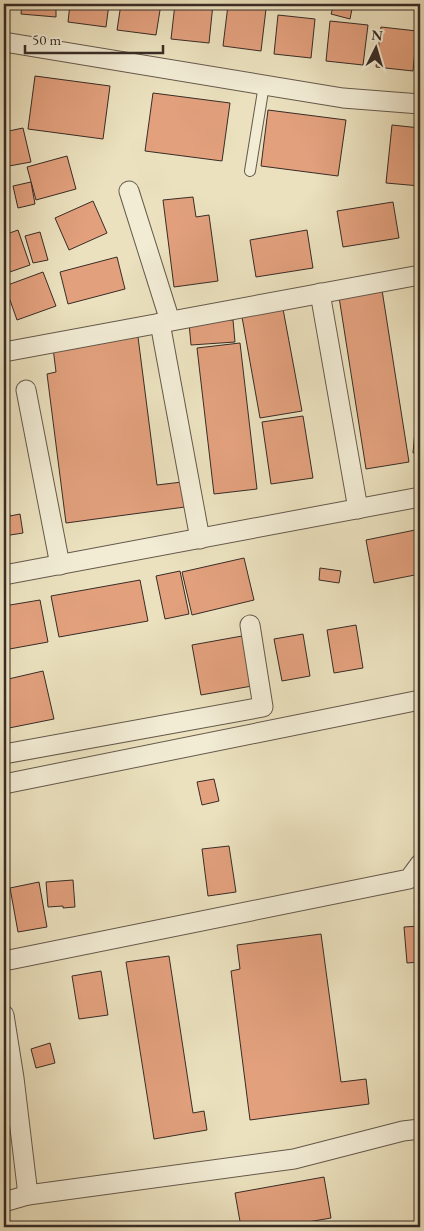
<svg xmlns="http://www.w3.org/2000/svg" width="424" height="1231" viewBox="0 0 424 1231" font-family="'EB Garamond',serif">
  <style>
    .building { fill: #e2a07d; stroke: #382c26 }
    .lines { fill: none; stroke-linecap: round; stroke-linejoin: round }
    .service-casing { stroke: #65594c; stroke-width: 12 }
    .minor-casing { stroke: #65594c; stroke-width: 21 }
    .service { stroke: #f2ecd5; stroke-width: 10 }
    .minor { stroke: #f2ecd5; stroke-width: 19 }
  </style>
  <rect width="100%" height="100%" fill="#ebe1be"/>
  <filter id="stains"><feTurbulence type="fractalNoise" baseFrequency=".004" numOctaves="4"/><feColorMatrix values="0 0 0 0 .2 0 0 0 0 .09 0 0 0 0 .02 0 0 0 .5 -.17"/></filter>
  <radialGradient id="worn" r=".72"><stop offset=".6" stop-color="#630" stop-opacity="0"/><stop offset="1" stop-color="#630" stop-opacity=".3"/></radialGradient>
  <g class="building">
    <polygon points="22,4 56,4 56,17 21,14"/>
    <polygon points="70,4 109,4 106,27 68,22"/>
    <polygon points="121,4 161,4 156,35 117,30"/>
    <polygon points="175,4 213,4 209,43 171,39"/>
    <polygon points="334,4 353,4 350,19 331,14"/>
    <polygon points="228,5 266,9 261,51 223,46"/>
    <polygon points="278,15 315,19 311,58 274,54"/>
    <polygon points="330,21 368,25 363,65 326,61"/>
    <polygon points="381,27 417,31 413,71 376,67"/>
    <polygon points="35,76 110,86 103,139 28,129"/>
    <polygon points="153,93 230,103 222,161 145,151"/>
    <polygon points="268,110 346,120 338,176 261,166"/>
    <polygon points="392,125 420,128 420,186 386,183"/>
    <polygon points="23,128 31,162 9,166 4,143 4,132"/>
    <polygon points="67,156 76,189 36,200 27,167"/>
    <polygon points="31,182 35,204 18,208 13,186"/>
    <polygon points="193,197 196,217 209,215 218,281 174,287 163,200"/>
    <polygon points="93,201 107,233 69,250 55,218"/>
    <polygon points="393,202 399,238 343,247 337,211"/>
    <polygon points="18,230 30,265 4,274 4,235"/>
    <polygon points="307,230 313,268 256,277 250,240"/>
    <polygon points="40,232 48,260 33,263 25,236"/>
    <polygon points="117,257 125,289 68,304 60,272"/>
    <polygon points="43,272 56,306 17,320 5,286"/>
    <polygon points="382,290 409,462 366,469 339,297"/>
    <polygon points="283,309 302,411 260,418 242,317"/>
    <polygon points="233,320 235,342 191,345 189,323"/>
    <polygon points="138,337 157,485 182,482 185,507 66,523 47,374 56,372 53,348"/>
    <polygon points="240,343 257,489 214,494 197,348"/>
    <polygon points="420,374 420,454 413,453"/>
    <polygon points="303,416 313,478 271,484 262,422"/>
    <polygon points="4,479 10,516 20,514 23,533 4,536"/>
    <polygon points="420,529 420,574 374,583 366,540"/>
    <polygon points="244,558 254,600 192,615 182,572"/>
    <polygon points="320,568 341,571 339,583 319,580"/>
    <polygon points="180,571 189,614 165,619 156,576"/>
    <polygon points="140,580 148,621 59,637 51,596"/>
    <polygon points="40,600 48,642 4,650 4,606"/>
    <polygon points="356,625 363,668 334,673 327,630"/>
    <polygon points="303,634 310,676 282,681 274,639"/>
    <polygon points="242,636 252,686 201,695 192,645"/>
    <polygon points="43,671 54,719 9,728 4,704 4,680"/>
    <polygon points="214,779 219,801 202,805 197,782"/>
    <polygon points="229,846 236,892 208,896 202,849"/>
    <polygon points="73,880 75,907 63,908 63,906 48,907 46,882"/>
    <polygon points="39,882 47,927 18,932 10,888"/>
    <polygon points="4,892 7,892 9,909 4,910"/>
    <polygon points="420,926 420,962 407,963 404,927"/>
    <polygon points="321,934 341,1082 366,1079 369,1104 250,1120 231,971 240,969 237,945"/>
    <polygon points="169,956 193,1113 204,1111 207,1130 154,1139 126,962"/>
    <polygon points="101,971 108,1015 79,1019 72,976"/>
    <polygon points="50,1043 55,1063 36,1068 31,1049"/>
    <polygon points="324,1177 331,1218 279,1227 241,1227 235,1193"/>
  </g>
  <g class="lines">
    <g class="service-casing">
      <polyline id="service" points="250,171 264,85"/>
    </g>
    <g class="minor-casing">
      <g id="minor">
        <polyline points="4,42 343,98 420,104"/>
        <polyline points="129,191 170,321"/>
        <polyline points="320,293 358,509"/>
        <polyline points="160,323 200,539"/>
        <polyline points="4,352 420,275"/>
        <polyline points="26,390 60,565"/>
        <polyline points="4,575 420,497"/>
        <polyline points="4,754 263,707 250,625"/>
        <polyline points="4,784 420,700"/>
        <polyline points="4,961 409,879 420,864"/>
        <polyline points="4,1015 14,1078 28,1195"/>
        <polyline points="4,1202 28,1195 294,1159 403,1131 420,1129"/>
      </g>
    </g>
    <use href="#service" class="service"/>
    <use href="#minor" class="minor"/>
  </g>
  <rect width="424" height="1231" fill="none" stroke="#ebe1be" stroke-width="20"/>
  <rect x="5" y="5" width="414" height="1221" fill="none" stroke="#382c26" stroke-width="2.5"/>
  <rect x="10" y="10" width="404" height="1211" fill="none" stroke="#382c26"/>
  <g transform="translate(376 48) rotate(5)" stroke="#f2ecd5" stroke-width="4" paint-order="stroke">
  <path d="M0-4L9 19L0 12L-9 19Z" fill="#382c26"/>
  <text y="-8" font-size="14" font-weight="bold" text-anchor="middle" fill="#382c26">N</text>
  </g>
  <path d="M25 45v8h138v-8" fill="none" stroke="#382c26" stroke-width="2.5"/>
  <text x="32" y="45" font-size="15" fill="#382c26" stroke="#f2ecd5" stroke-width="4" paint-order="stroke">50 m</text>
  <rect width="100%" height="100%" filter="url(#stains)"/>
  <rect width="100%" height="100%" fill="url(#worn)"/>
</svg>
